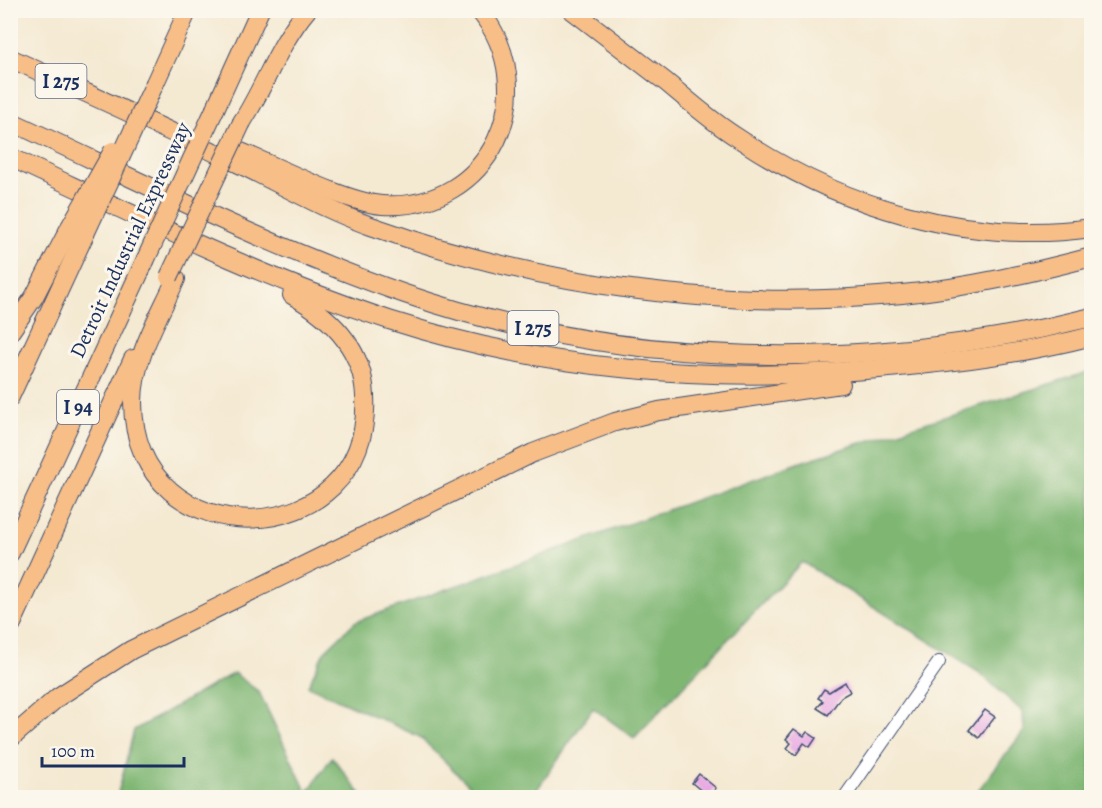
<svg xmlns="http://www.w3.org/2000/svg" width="1102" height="808" viewBox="0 0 1102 808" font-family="Alegreya,serif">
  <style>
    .forest { fill: #7eb672; stroke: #4c7268; stroke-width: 1.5 }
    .building { fill: #e8a8e3 }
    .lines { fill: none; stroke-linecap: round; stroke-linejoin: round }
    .minor-casing { stroke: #3c4b6f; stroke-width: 14 }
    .highway-casing { stroke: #3c4b6f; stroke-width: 20 }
    .minor { stroke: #fff; stroke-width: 12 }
    .highway { stroke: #f7be87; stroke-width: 18 }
    .highway-bridge-casing { stroke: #3c4b6f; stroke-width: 20; stroke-linecap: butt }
    .highway-bridge { stroke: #f7be87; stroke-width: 18 }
    .labels { text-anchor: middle; stroke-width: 6; stroke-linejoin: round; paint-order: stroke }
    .shield { fill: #fbf7ec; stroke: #5e6b89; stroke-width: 1.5 }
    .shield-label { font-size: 20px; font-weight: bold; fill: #1b2f5e }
    .street-label { font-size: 21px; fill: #1b2f5e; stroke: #fbf7ec }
  </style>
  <rect width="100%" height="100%" fill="#fbf7ec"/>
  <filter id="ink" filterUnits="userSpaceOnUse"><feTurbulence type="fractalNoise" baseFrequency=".0167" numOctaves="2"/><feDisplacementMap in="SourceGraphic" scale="12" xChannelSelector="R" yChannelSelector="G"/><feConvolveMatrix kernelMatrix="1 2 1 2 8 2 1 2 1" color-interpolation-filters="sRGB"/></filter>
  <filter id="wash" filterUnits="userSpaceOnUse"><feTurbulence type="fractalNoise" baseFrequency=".008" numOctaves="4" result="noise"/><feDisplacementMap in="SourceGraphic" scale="24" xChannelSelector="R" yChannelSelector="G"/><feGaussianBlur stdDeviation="1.35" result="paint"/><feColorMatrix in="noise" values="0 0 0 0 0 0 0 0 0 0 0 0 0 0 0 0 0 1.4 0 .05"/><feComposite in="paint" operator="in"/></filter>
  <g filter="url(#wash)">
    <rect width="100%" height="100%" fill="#f4e9d1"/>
    <g class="forest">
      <polygon points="1091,371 1091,797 973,797 1024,731 1023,712 980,673 802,562 634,738 593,708 532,797 481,797 420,737 308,686 324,652 355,622 804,461"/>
      <polygon points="234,673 259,692 307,793 332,757 363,797 117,797 134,730"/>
    </g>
    <g id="blocks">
      <g class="building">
        <polygon points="845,682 850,692 841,697 828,715 817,708 823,701 818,698 824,689 829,692"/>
        <polygon points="985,710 995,717 979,738 969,730"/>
        <polygon points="794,729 804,736 807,732 816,738 810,747 804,743 796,755 787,748 791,743 786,739"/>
        <polygon points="699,774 716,788 709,797 692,783"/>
      </g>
    </g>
  </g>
  <g filter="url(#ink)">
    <use href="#blocks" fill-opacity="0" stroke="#3c4b6f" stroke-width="1.5"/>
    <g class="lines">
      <g class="minor-casing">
        <polyline id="minor" points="844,798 939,662"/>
      </g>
      <g class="highway-casing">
        <g id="highway">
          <path d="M572,10C603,34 635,58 666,82C689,101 712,122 738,138C841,207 967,245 1092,228"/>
          <path d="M10,58C86,93 162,127 237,163C281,184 325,210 371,226C540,286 723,312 902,294C966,288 1030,273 1092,257"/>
          <polyline points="155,83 188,10"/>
          <polyline points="215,109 260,10"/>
          <path d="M10,121C140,181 269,247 405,294C623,369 868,373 1092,317"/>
          <path d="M242,122C265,86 279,43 307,10"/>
          <path d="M241,152C278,167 345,202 382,205C490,212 546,92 479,10"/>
          <path d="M10,157C135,215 259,277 389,320C560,375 742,385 919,365C978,359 1035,351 1092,336"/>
          <path d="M176,279C159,317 133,359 133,402C133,562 374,555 365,396C363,348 331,317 292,295"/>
          <polyline points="10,332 34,297 70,227"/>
          <polyline points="10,397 85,234"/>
          <polyline points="10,553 145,261"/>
          <polyline points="10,628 133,359"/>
          <polyline points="10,739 58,697 131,650 533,453 615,422 659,411 841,384"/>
        </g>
      </g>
      <use href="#minor" class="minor"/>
      <use href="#highway" class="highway"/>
      <g class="highway-bridge-casing">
        <g id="highway-bridge">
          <polyline points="70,227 113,151"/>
          <polyline points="85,234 155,83"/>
          <polyline points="145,261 215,109"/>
          <polyline points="169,277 242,122"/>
        </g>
      </g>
      <use href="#highway-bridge" class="highway-bridge"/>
    </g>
  </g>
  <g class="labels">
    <g class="shield">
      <rect x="35.5" y="64" width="51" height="34" rx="4.5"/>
      <rect x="507.5" y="311" width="51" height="34" rx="4.5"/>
      <rect x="57" y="390" width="42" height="34" rx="4.5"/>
    </g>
    <g class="shield-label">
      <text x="61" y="88">I 275</text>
      <text x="533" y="335">I 275</text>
      <text x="78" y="414">I 94</text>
    </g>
    <g class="street-label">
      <text transform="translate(130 240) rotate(-65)" y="7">Detroit Industrial Expressway</text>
    </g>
  </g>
  <rect width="1102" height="808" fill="none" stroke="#fbf7ec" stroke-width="36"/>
  <path d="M42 757v9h142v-9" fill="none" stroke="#1b2f5e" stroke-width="3"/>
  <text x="51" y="757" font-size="18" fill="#1b2f5e" stroke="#fbf7ec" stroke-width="4.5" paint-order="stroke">100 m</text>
</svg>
